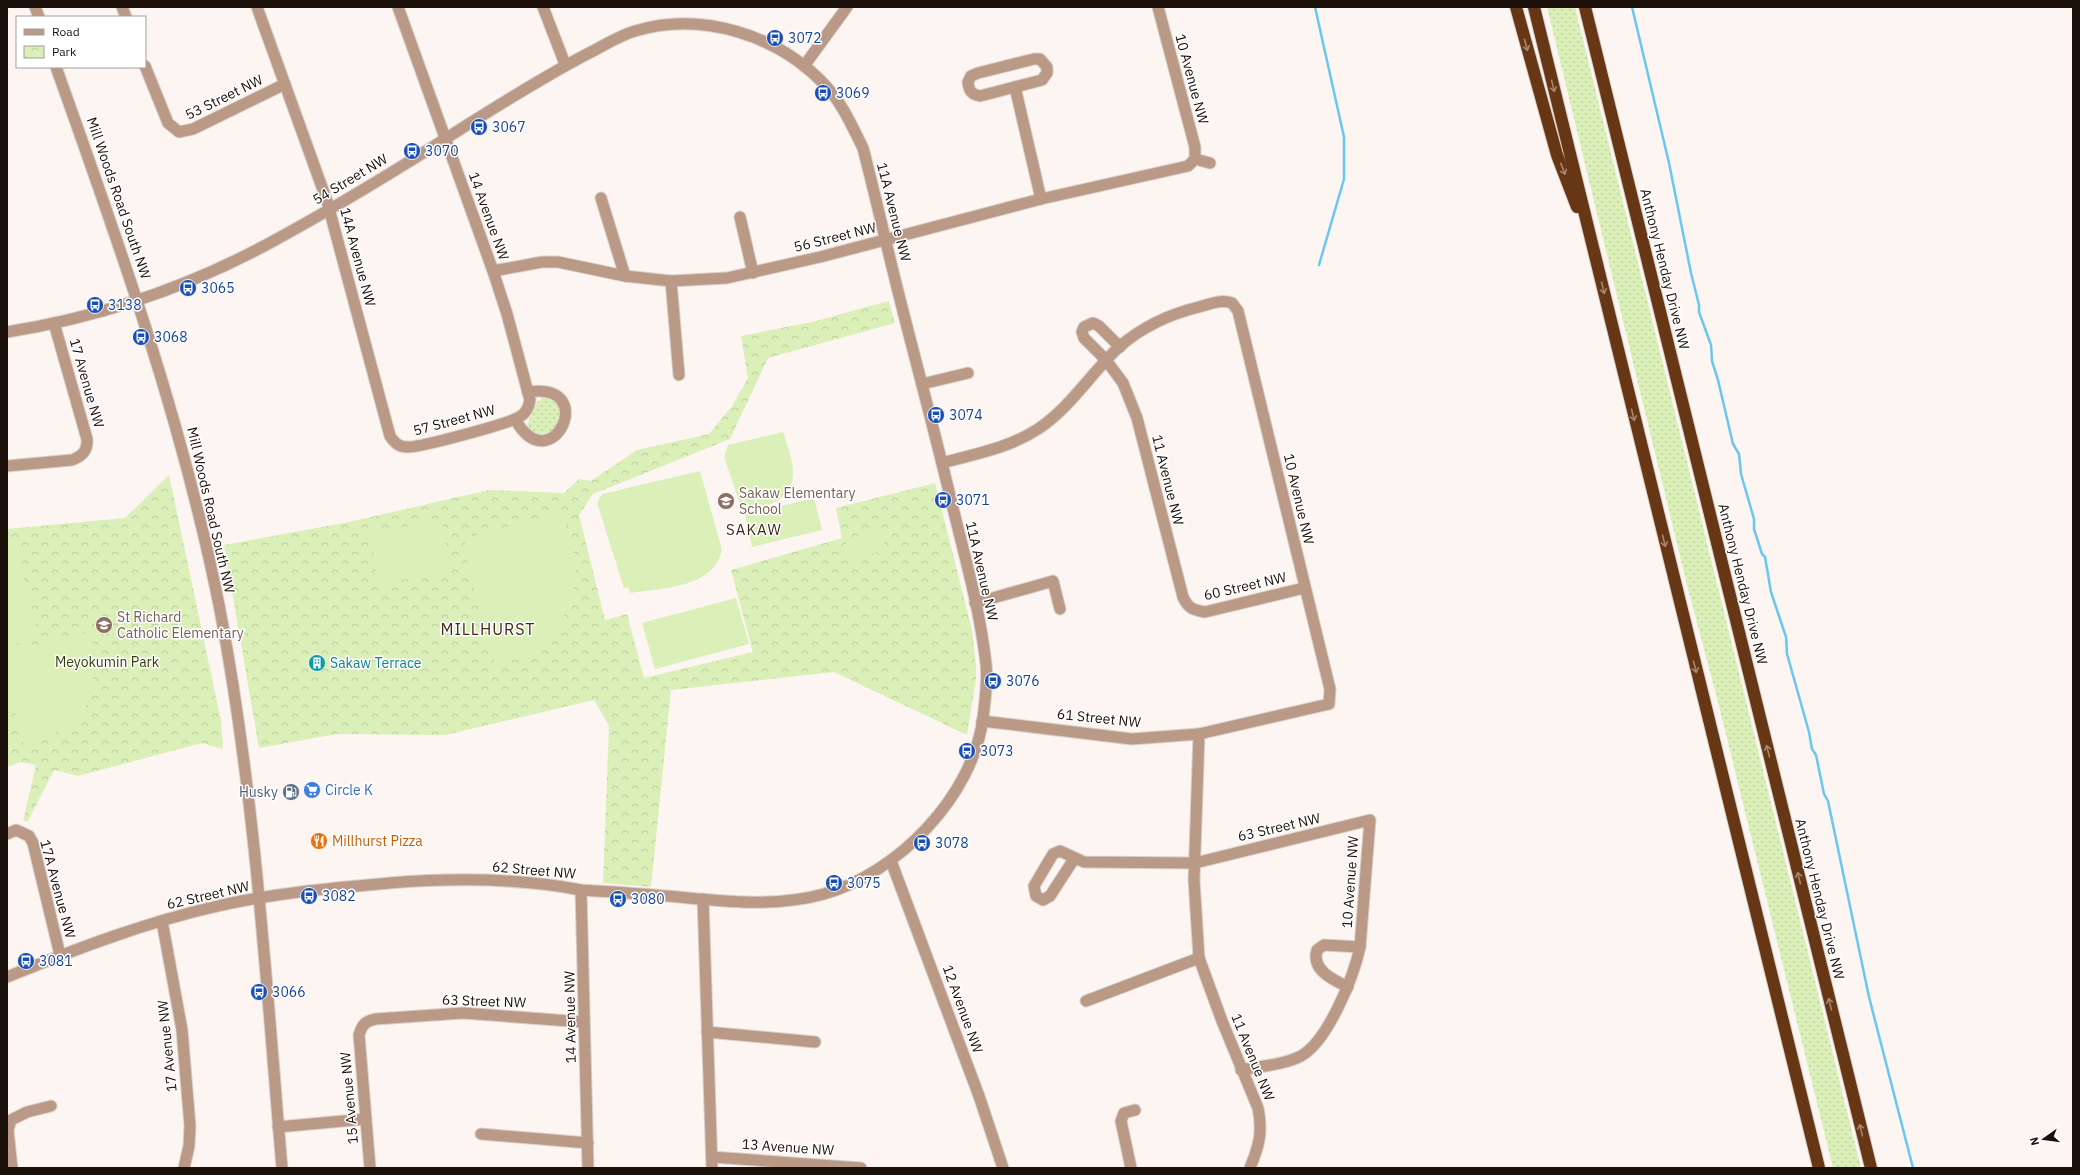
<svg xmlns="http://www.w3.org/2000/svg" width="2080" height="1175" viewBox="0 0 2080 1175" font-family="'IBM Plex Sans',sans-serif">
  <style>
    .grass { fill: url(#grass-dots) }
    .park { fill: url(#park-crowns) }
    .garden { fill: #dbf0b8 }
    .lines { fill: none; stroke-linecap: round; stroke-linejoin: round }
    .stream { stroke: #6ac7ed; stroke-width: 2.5 }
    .minor-casing { stroke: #d8d1cc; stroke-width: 13 }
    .highway-casing { stroke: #d8d1cc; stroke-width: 14 }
    .minor { stroke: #ba9a87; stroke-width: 11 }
    .highway { stroke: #673614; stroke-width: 12 }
    .oneway { stroke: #a48672 }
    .labels { text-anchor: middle; stroke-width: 3; stroke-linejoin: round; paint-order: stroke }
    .transit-label { font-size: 14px; fill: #164399; stroke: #fff; text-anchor: start }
    .street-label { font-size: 14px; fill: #1c110a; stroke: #fff }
    .education-label { font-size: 14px; fill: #785e54; stroke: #fff; text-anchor: start }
    .park-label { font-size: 14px; fill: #2f4007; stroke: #fff }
    .culture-label { font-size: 14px; fill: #0d838f; stroke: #fff; text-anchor: start }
    .shop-label { font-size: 14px; fill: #366cbe; stroke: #fff; text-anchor: start }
    .service-label { font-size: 14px; fill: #4e5e75; stroke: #fff; text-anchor: end }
    .food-label { font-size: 14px; fill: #c56008; stroke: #fff; text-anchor: start }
    .neighbourhood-label { font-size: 15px; letter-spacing: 1px; fill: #422819; stroke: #fff }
    .quarter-label { font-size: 16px; letter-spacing: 1px; fill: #422819; stroke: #fff }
  </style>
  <defs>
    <pattern id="grass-dots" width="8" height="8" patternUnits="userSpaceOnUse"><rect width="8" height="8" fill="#dbf0b8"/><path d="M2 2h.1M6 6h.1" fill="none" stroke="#bbcd9d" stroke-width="1.8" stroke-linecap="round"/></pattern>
    <pattern id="park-crowns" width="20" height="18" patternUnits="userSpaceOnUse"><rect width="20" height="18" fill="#dbf0b8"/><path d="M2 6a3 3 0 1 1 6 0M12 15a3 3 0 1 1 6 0" fill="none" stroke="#bbcd9d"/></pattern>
  </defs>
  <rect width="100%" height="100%" fill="#fcf5f1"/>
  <g class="grass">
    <polygon points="1547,7 1575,7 1861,1168 1833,1168 1718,702 1686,581"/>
    <path d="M544,397C564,401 562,416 554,430C544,435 532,437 527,425L536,403Z"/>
  </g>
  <g class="park">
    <polygon points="889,301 895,323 768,358 730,439 593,494 579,515 605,620 627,614 644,678 753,652 731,570 842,538 836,508 935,483 972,630 976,666 976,679 967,735 834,672 671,690 651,887 603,883 609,726 594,700 445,735 337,734 259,748 224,545 349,522 489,490 564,493 579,479 591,481 637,450 709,434 732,406 748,378 741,336 812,322"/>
    <polygon points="169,475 221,721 223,749 202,743 78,776 54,770 28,821 23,821 36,765 20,762 7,767 7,529 125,518"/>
  </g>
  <g class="garden">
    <path d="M783,432C790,454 803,482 780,499C773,505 753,508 744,511L741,507L724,457L728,445Z"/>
    <path d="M700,471L722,550C713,589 661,588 630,593L628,587L624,588L597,503L602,494Z"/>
    <polygon points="814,498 822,530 752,547 745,515"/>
    <path d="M563,513C567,530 574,549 576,566C578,594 555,646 528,657C518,660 505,661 495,663L463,547L468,537Z"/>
    <polygon points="442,520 451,571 379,584 370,533"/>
    <polygon points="881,531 886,550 850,559 845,540"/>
    <polygon points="15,543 27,590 7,595 7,545"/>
    <polygon points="27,592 39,638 7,646 7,597"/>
    <polygon points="736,598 749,644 655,669 642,623"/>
    <path d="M91,632C96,665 98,709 63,729C51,735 37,741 24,746L7,682V653Z"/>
  </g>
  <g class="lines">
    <g class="stream">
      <polyline points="1315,7 1344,137 1344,179 1319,265"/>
      <polyline points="1632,7 1669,163 1691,273 1699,305 1699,312 1711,345 1712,361 1718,380 1733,444 1739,454 1741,474 1754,519 1754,529 1762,554 1765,557 1771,592 1786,637 1787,654 1809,732 1812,749 1816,755 1824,794 1828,801 1869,997 1913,1168"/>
    </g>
    <g class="minor-casing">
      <g id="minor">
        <polyline points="35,7 39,17"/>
        <polyline points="122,7 126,17"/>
        <path d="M257,7L327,201L390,436C394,442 398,447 407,447C418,448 512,423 521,416C527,412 529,406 530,400L507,314L493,271L398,7"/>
        <polyline points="543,7 565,64"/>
        <polyline points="1158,7 1195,147 1195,159"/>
        <path d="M1034,59H1040L1047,67V73L1042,80L980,96C971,94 969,91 968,82L971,76L978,73Z"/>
        <polyline points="145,66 168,123 179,132 193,129 285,84"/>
        <polyline points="804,66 847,7"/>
        <path d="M56,67C120,246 183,423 220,610C255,794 266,981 282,1168"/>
        <polyline points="1015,87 1041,199"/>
        <polyline points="601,198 625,276"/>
        <polyline points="740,217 753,273"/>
        <polyline points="493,271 542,262 558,262 625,276 671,281 727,278 820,257 1041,199 1188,166 1195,159 1210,163"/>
        <polyline points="671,281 679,375"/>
        <path d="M7,332C101,317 194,285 277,239C341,204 405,165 467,125C509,99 551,72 595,50C608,43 621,35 635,31C702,11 778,35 825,85C842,103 852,126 863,148C877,202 889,257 903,311C919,374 936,437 951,500C964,554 980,609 986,664C988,681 985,701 983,718C973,796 898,873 824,894C777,907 727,902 679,897C646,894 614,892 581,890C519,878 452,878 389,883C332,888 274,893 218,906C146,922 76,949 7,977"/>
        <path d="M1120,347L1099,326L1093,323L1084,327L1082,332L1084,338L1106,360L1123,383L1137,418L1183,597C1188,608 1193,610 1205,612L1304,588"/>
        <polyline points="922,384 968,373"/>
        <path d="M515,419C551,484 601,381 528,392"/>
        <path d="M942,463C975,454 1009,448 1038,429C1071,407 1091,373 1119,347C1142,327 1170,314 1199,307C1210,304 1221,299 1232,303L1238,311L1330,689L1329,704L1199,734L1132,739L982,721"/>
        <path d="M7,466L72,460C82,456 88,451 87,439L54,323"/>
        <polyline points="975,603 1053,581 1060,609"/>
        <path d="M1199,734L1194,880L1199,958L1222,1021L1258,1108C1263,1132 1259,1146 1250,1168"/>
        <polyline points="7,834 16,830 29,836 33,843 60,955"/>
        <path d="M1074,859L1050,896L1043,900L1036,896L1034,886L1053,854L1060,851L1084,862L1195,863L1370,820L1360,947C1354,976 1328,1041 1301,1056C1284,1065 1260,1066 1241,1070"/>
        <polyline points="891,861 979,1096 1003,1168"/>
        <polyline points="581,890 588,1168"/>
        <polyline points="703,899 712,1168"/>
        <polyline points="162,921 182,1030 190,1126 189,1146 184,1168"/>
        <path d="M1348,987C1333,980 1311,970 1317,950L1324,945L1360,947"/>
        <polyline points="1086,1001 1199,958"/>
        <polyline points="707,1032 815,1042"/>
        <polyline points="278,1127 365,1119"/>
        <polyline points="481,1134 588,1143"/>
        <polyline points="712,1157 861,1168"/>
        <polyline points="12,1168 8,1130 11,1120 27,1112 51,1106"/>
        <path d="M370,1168L359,1035C362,1025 365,1021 376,1019L463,1013L583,1022"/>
        <polyline points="1131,1168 1121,1121 1124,1113 1135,1110"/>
      </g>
    </g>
    <g class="highway-casing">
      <g id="highway">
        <polyline points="1516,7 1557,155 1577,207"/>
        <polyline points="1534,7 1819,1168"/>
        <polyline points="1585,7 1871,1168"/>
      </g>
    </g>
    <use href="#minor" class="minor"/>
    <use href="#highway" class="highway"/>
  </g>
  <defs><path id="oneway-shaft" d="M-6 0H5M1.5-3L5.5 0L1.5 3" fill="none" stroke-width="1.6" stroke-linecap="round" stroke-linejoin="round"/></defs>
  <g class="oneway">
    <use href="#oneway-shaft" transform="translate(1526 45) rotate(75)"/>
    <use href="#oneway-shaft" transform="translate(1553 86) rotate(76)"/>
    <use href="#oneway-shaft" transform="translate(1563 169) rotate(69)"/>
    <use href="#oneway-shaft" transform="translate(1603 288) rotate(76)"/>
    <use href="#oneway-shaft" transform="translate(1633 415) rotate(76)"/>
    <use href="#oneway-shaft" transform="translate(1664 541) rotate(76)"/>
    <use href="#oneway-shaft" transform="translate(1695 667) rotate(76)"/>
    <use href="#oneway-shaft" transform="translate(1768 751) rotate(-104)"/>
    <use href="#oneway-shaft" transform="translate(1799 878) rotate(-104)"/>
    <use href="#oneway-shaft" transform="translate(1830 1004) rotate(-104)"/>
    <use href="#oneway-shaft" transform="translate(1861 1130) rotate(-104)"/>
  </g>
  <defs>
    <g id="bus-disc" transform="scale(0.9)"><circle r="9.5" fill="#1a4fb4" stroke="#fff"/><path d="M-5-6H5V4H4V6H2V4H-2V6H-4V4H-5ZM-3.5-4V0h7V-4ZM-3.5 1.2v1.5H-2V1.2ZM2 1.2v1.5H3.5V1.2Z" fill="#fff"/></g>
    <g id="school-disc" transform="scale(0.9)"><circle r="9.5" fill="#8d6e63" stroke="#fff"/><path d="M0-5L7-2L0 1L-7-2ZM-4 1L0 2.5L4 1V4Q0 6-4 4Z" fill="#fff"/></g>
    <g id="building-disc" transform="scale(0.9)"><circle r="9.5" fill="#0f9aa8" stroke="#fff"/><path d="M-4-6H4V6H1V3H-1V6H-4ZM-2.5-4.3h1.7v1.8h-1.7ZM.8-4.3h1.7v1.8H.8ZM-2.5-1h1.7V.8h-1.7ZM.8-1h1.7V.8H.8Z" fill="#fff"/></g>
    <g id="supermarket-disc" transform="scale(0.9)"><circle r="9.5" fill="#3f7fe0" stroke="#fff"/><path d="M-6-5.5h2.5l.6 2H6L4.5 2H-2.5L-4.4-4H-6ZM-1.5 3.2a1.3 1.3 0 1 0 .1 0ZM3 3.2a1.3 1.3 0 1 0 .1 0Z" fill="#fff"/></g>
    <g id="fuel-disc" transform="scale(0.9)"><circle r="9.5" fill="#5c6f8a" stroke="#fff"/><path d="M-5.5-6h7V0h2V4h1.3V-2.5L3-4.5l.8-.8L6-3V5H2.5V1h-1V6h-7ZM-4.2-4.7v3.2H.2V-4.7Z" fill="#fff"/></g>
    <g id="restaurant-disc" transform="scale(0.9)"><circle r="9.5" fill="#e8710a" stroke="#fff"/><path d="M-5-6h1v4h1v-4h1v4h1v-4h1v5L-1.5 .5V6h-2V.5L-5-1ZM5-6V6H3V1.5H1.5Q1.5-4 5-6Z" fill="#fff"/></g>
  </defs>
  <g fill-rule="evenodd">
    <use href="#bus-disc" x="775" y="38"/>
    <use href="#bus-disc" x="823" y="93"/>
    <use href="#bus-disc" x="479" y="127"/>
    <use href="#bus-disc" x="412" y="151"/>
    <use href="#bus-disc" x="188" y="288"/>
    <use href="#bus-disc" x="95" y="305"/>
    <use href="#bus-disc" x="141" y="337"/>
    <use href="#bus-disc" x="936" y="415"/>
    <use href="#bus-disc" x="943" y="500"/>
    <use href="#school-disc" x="726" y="501"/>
    <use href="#school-disc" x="104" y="625"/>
    <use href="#building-disc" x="317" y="663"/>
    <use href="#bus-disc" x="993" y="681"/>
    <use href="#bus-disc" x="967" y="751"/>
    <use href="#supermarket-disc" x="312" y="790"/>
    <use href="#fuel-disc" x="291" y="792"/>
    <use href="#restaurant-disc" x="319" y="841"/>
    <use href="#bus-disc" x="922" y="843"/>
    <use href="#bus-disc" x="834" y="883"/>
    <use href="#bus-disc" x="309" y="896"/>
    <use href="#bus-disc" x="618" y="899"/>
    <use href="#bus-disc" x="26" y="961"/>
    <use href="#bus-disc" x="259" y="992"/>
  </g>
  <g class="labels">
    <g class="transit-label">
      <text x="788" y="43">3072</text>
      <text x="836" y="98">3069</text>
      <text x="492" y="132">3067</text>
      <text x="425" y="156">3070</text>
      <text x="201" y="293">3065</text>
      <text x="108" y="310">3138</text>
      <text x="154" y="342">3068</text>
      <text x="949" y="420">3074</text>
      <text x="956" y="505">3071</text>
      <text x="1006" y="686">3076</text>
      <text x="980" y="756">3073</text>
      <text x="935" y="848">3078</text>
      <text x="847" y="888">3075</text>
      <text x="322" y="901">3082</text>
      <text x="631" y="904">3080</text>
      <text x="39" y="966">3081</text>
      <text x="272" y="997">3066</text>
    </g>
    <g class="street-label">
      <text transform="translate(1192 79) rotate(75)" y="5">10 Avenue NW</text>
      <text transform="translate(224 97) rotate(-26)" y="5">53 Street NW</text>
      <text transform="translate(350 179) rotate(-31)" y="5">54 Street NW</text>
      <text transform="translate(119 198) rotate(71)" y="5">Mill Woods Road South NW</text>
      <text transform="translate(894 212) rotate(76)" y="5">11A Avenue NW</text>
      <text transform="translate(489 216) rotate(70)" y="5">14 Avenue NW</text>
      <text transform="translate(835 237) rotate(-14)" y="5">56 Street NW</text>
      <text transform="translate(358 257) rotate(75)" y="5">14A Avenue NW</text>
      <text transform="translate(1665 269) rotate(76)" y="5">Anthony Henday Drive NW</text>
      <text transform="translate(87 383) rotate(74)" y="5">17 Avenue NW</text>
      <text transform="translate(454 420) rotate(-15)" y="5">57 Street NW</text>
      <text transform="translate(1168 480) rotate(76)" y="5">11 Avenue NW</text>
      <text transform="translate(1299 499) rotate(77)" y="5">10 Avenue NW</text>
      <text transform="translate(211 510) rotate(77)" y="5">Mill Woods Road South NW</text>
      <text transform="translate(982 571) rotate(77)" y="5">11A Avenue NW</text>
      <text transform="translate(1743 584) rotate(76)" y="5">Anthony Henday Drive NW</text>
      <text transform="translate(1245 586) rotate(-13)" y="5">60 Street NW</text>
      <text transform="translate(1099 718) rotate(6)" y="5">61 Street NW</text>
      <text transform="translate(1279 827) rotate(-13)" y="5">63 Street NW</text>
      <text transform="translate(534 870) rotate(5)" y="5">62 Street NW</text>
      <text transform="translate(1350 882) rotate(-86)" y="5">10 Avenue NW</text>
      <text transform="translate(58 889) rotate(75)" y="5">17A Avenue NW</text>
      <text transform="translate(208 895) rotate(-13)" y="5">62 Street NW</text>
      <text transform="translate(1820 899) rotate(76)" y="5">Anthony Henday Drive NW</text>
      <text transform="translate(484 1001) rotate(2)" y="5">63 Street NW</text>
      <text transform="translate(963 1009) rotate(70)" y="5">12 Avenue NW</text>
      <text transform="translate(570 1017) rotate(-91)" y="5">14 Avenue NW</text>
      <text transform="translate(167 1046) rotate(-96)" y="5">17 Avenue NW</text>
      <text transform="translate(1253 1057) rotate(68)" y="5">11 Avenue NW</text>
      <text transform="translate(349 1098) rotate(-95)" y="5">15 Avenue NW</text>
      <text transform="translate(788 1147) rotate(4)" y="5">13 Avenue NW</text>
    </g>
    <g class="education-label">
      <text x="739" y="498">Sakaw Elementary<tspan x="739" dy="16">School</tspan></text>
      <text x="117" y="622">St Richard<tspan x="117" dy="16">Catholic Elementary</tspan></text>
    </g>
    <g class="park-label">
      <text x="107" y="667">Meyokumin Park</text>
    </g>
    <g class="culture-label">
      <text x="330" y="668">Sakaw Terrace</text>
    </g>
    <g class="shop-label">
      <text x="325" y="795">Circle K</text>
    </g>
    <g class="service-label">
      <text x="278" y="797">Husky</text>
    </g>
    <g class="food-label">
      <text x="332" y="846">Millhurst Pizza</text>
    </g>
    <g class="neighbourhood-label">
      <text x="754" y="535">SAKAW</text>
    </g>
    <g class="quarter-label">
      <text x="488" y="635">MILLHURST</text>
    </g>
  </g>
  <rect width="2080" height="1175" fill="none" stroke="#1c110a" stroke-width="16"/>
  <rect x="16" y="16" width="130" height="52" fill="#ffffff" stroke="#a4a09d"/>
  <rect x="24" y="29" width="20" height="6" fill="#ba9a87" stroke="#a4a09d"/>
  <text x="52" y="36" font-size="12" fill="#1c110a">Road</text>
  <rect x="24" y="46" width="20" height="12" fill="url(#park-crowns)" stroke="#a4a09d"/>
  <text x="52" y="56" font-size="12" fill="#1c110a">Park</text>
  <g transform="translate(2044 1139) rotate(256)" stroke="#ffffff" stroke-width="3" paint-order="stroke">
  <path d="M0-3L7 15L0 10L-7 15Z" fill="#1c110a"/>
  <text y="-6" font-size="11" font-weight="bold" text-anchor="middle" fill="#1c110a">N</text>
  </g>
</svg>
